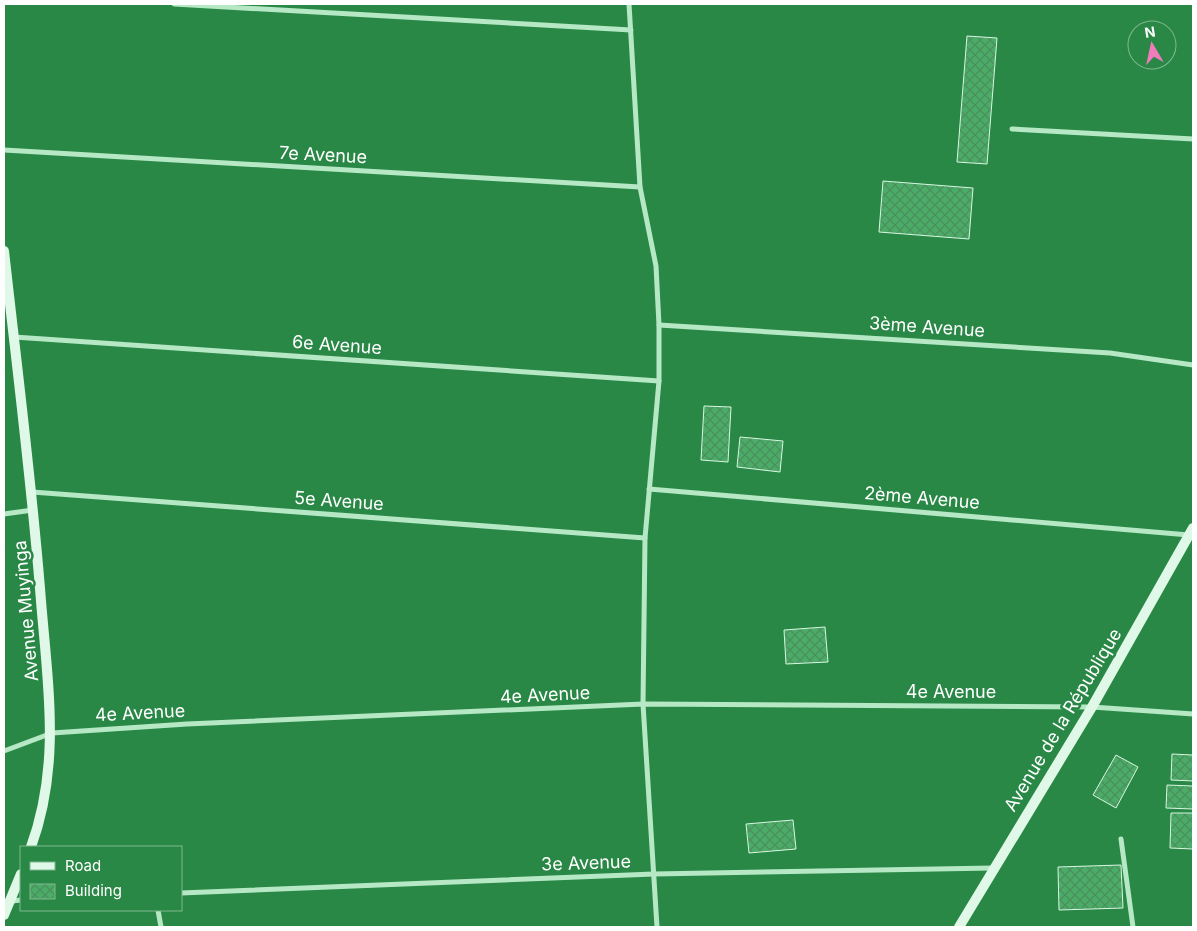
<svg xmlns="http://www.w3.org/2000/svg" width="1197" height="931" viewBox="0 0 1197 931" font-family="Inter,sans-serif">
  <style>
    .building { fill: url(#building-cross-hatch); stroke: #d9f7e2 }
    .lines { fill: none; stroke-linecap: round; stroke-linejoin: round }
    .street { stroke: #b6e8c5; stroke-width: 5 }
    .secondary { stroke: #e0f8e7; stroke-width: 10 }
    .labels { text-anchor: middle; stroke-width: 5; stroke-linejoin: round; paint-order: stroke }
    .street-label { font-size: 18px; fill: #fff; stroke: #298846 }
  </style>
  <defs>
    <pattern id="building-cross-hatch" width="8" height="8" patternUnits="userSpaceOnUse" patternTransform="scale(1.25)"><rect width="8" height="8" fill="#4aac67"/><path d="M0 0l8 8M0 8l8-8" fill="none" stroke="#4b8f5f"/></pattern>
  </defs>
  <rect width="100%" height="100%" fill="#298846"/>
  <g class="building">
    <polygon points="967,36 997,38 987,164 957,162"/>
    <polygon points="883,181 973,188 969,239 879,232"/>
    <polygon points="704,406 731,407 728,462 701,460"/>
    <polygon points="740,437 783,441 780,472 737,467"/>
    <polygon points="825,627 828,662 786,664 784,630"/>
    <polygon points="1172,754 1193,755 1193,781 1171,780"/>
    <polygon points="1116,755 1138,767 1116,808 1093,795"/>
    <polygon points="1167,785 1193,786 1193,809 1166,808"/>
    <polygon points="1171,813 1193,813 1193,849 1170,848"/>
    <polygon points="793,820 796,849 749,853 746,824"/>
    <polygon points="1121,865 1123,908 1059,910 1058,867"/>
  </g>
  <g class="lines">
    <g class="street">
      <polyline points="174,4 631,30"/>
      <polyline points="629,4 640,187 656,266 659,325 659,381 645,538 643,704 657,927"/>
      <polyline points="1012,129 1193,139"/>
      <polyline points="4,150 640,187"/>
      <polyline points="659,325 1110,353 1193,365"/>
      <polyline points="14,337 659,381"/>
      <polyline points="649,489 1189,535"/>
      <polyline points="32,492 645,538"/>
      <polyline points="4,514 33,510"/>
      <polyline points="4,751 52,733 187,724 643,704 1092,707 1193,714"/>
      <polyline points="1121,839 1133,927"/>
      <polyline points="181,893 654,874 993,868"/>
      <polyline points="12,901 21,900"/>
      <polyline points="158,910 161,927"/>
    </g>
    <g class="secondary">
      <path d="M4,251C17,368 32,484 41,601C48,686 61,765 31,847"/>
      <polyline points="4,915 21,874"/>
      <polyline points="959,927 1092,707 1193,528"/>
    </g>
  </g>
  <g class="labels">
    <g class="street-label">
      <text transform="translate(323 155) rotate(3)" y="6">7e Avenue</text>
      <text transform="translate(927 327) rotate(4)" y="6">3ème Avenue</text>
      <text transform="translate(337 345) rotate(4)" y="6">6e Avenue</text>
      <text transform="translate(922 498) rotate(5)" y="6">2ème Avenue</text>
      <text transform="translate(339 501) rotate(4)" y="6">5e Avenue</text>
      <text transform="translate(26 611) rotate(-95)" y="6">Avenue Muyinga</text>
      <text x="951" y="698">4e Avenue</text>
      <text transform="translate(545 695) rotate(-3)" y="6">4e Avenue</text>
      <text transform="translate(140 713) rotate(-3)" y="6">4e Avenue</text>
      <text transform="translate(1063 720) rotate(-59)" y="6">Avenue de la République</text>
      <text transform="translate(586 863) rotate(-2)" y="6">3e Avenue</text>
    </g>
  </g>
  <rect width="1197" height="931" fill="none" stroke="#ffffff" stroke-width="10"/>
  <rect x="20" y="846" width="162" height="65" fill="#298846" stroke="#7fb890"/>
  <rect x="30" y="862" width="25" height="8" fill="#e0f8e7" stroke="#7fb890"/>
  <text x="65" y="871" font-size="15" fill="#ffffff">Road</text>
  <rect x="30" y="884" width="25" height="15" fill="url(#building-cross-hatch)" stroke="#7fb890"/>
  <text x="65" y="896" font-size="15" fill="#ffffff">Building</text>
  <g transform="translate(1152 45) rotate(351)"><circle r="24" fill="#298846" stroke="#7fb890"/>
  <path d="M0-4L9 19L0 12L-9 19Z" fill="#f07cbb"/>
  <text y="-8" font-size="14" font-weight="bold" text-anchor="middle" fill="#ffffff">N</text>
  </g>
</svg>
